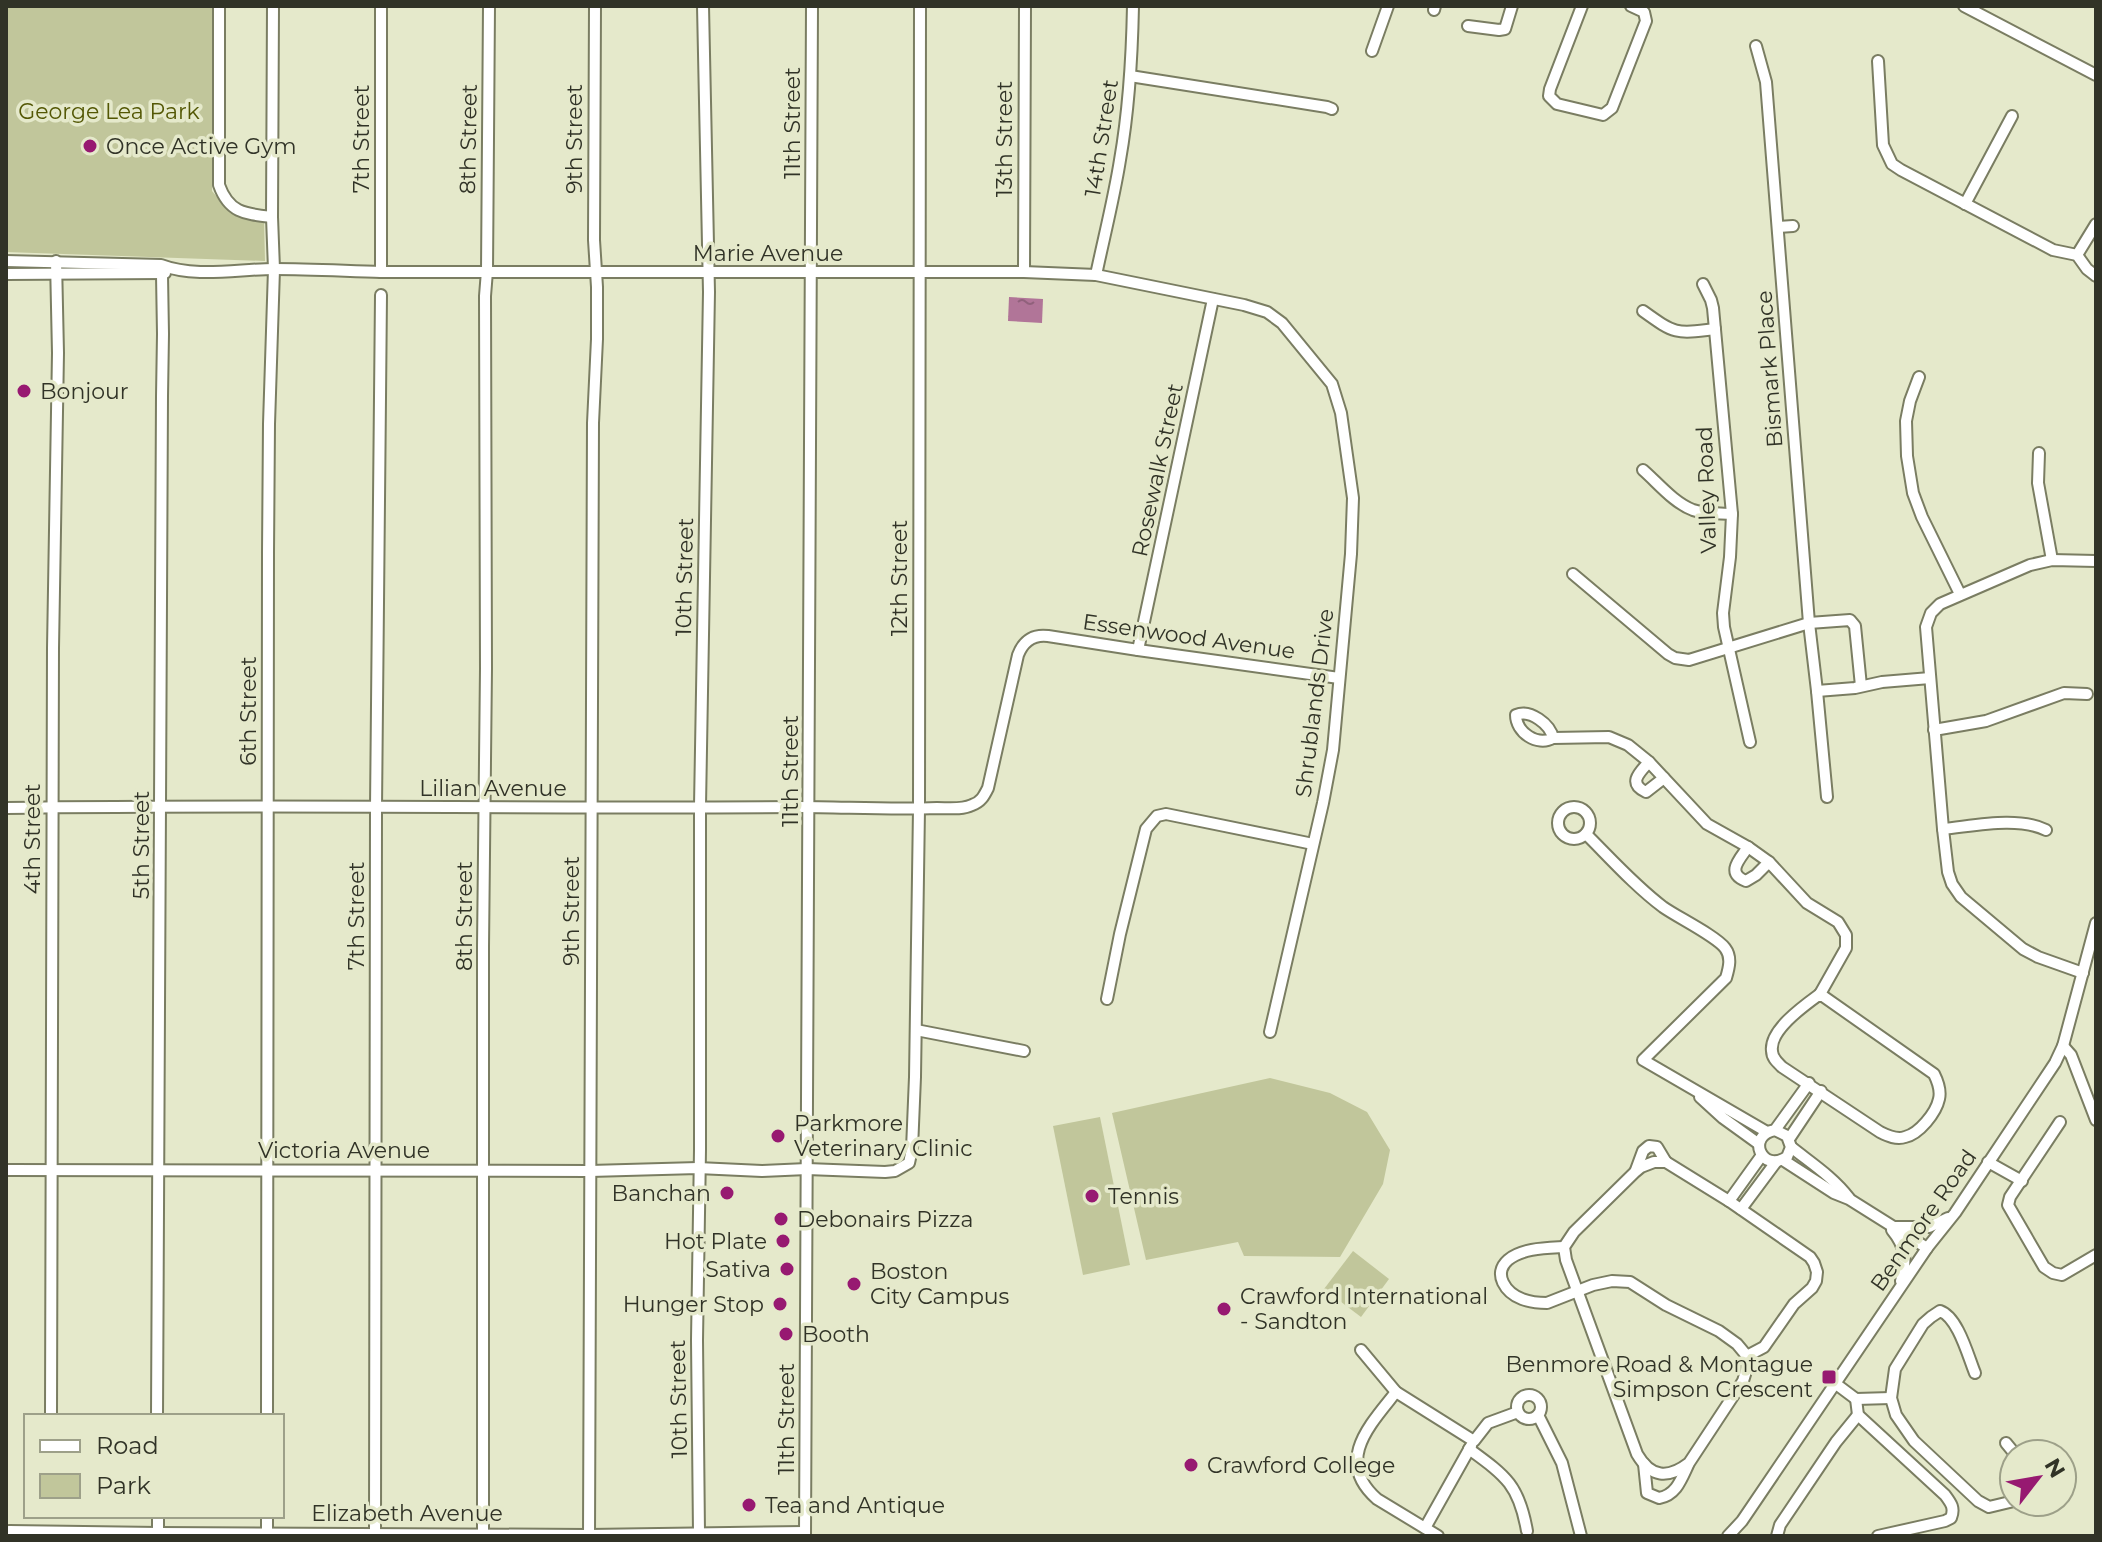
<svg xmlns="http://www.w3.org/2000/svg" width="2102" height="1542" viewBox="0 0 2102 1542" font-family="Montserrat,sans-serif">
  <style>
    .green { fill: #c1c69b }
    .water { fill: url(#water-ripples) }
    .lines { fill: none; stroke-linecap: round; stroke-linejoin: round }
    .minor-casing { stroke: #7a7d62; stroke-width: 14 }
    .minor { stroke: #fff; stroke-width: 10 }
    .poi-dot { fill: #971971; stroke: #e5e9cb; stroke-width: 3 }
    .labels { text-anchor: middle; stroke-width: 7; stroke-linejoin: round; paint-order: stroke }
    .park-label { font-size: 22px; fill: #535704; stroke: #e5e9cb }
    .street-label { font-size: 22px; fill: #313327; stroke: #e5e9cb }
    .poi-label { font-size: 22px; fill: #313327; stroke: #e5e9cb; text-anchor: start }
  </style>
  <defs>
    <pattern id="water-ripples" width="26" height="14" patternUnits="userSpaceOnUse" patternTransform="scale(2)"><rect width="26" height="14" fill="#b17598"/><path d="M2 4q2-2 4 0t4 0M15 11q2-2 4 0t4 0" fill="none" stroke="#91617c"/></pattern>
  </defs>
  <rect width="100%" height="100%" fill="#e5e9cb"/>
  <g class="green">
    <polygon points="6,6 213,6 212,191 229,211 264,221 265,261 6,252"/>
    <polygon points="1270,1078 1330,1093 1367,1112 1390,1150 1383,1184 1340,1257 1244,1256 1238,1242 1146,1260 1112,1113"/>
    <polygon points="1100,1117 1130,1265 1083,1275 1053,1126"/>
    <polygon points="1353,1251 1389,1279 1361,1317 1324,1289"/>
  </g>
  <polygon class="water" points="1009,297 1043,299 1042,323 1008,321"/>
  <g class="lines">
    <g class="minor-casing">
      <g id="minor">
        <path d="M219,6V185C229,213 245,214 272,217"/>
        <polyline points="1582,6 1550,89 1549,96 1557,104 1603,115 1612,108 1646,21 1644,12 1631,6"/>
        <polyline points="1964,6 2096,75"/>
        <polyline points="1434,10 1435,6"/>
        <polyline points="1468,26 1499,30 1505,29 1512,6"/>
        <polyline points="1756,46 1766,82 1809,623 1817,691 1827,797"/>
        <polyline points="1372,51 1388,6"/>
        <polyline points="1878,61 1883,145 1892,164 1901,170 2053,250 2077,255 2087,269 2096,276"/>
        <polyline points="1130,76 1327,107 1332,109"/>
        <polyline points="1965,204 2012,116"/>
        <polyline points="1778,227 1793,226"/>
        <polyline points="2077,255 2096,224"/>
        <path d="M6,261L161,265C195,278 238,269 274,269C309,269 345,271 381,272H1024L1096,275L1244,305L1267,312L1282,323L1332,384L1341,413L1353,498L1351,554L1333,750L1323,803L1270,1032"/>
        <polyline points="381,272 381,6"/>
        <polyline points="1024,272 1025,6"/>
        <polyline points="6,274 165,273"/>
        <path d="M1096,275C1104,237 1114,198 1120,160C1129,109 1132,58 1133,6"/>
        <polyline points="1703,284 1711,300 1713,308 1732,514 1730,557 1723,613 1724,627 1750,742"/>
        <path d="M1643,311C1675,334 1675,334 1715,329"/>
        <polyline points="1919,377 1910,401 1906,421 1907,456 1913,493 1922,517 1960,594"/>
        <polyline points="2039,453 2038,483 2052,560"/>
        <path d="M1643,470C1658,483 1674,503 1693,510C1705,514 1719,513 1732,514"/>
        <polyline points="1573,574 1668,654 1675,658 1689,660 1809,623 1850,620 1855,626 1861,686"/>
        <polyline points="1138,650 1213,299"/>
        <polyline points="1817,691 1855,688 1882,682 1930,678"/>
        <polyline points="1934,730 1986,721 2064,693 2087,694"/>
        <path d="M1553,738C1550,724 1530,709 1516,715C1516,732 1537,747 1553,738L1609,737L1628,745L1649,762L1707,824L1748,847L1769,862L1807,903L1838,922L1846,935V948L1820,994"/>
        <path d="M1649,762C1640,772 1627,783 1646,792L1664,778"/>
        <circle cx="1574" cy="823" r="16"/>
        <path d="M6,808C270,804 534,809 798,807C844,807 890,810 937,808C948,808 962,810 972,805C981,802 984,796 988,788L1018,655C1023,642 1032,634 1048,636L1138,650L1339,678"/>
        <path d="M1943,829C1974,826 2017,816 2046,830"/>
        <path d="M1586,834C1611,859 1635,886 1663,907C1677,917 1716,936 1725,948C1732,957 1729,968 1726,978L1643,1060L1767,1132"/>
        <path d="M1748,847C1740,859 1725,873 1746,881L1756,875L1769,862"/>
        <polyline points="2083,973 2038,957 2023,949 1961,897 1952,884 1948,872 1943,829 1926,627 1931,613 1940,604 2030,565 2052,560 2096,561"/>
        <path d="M1820,994L1934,1074C1938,1082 1941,1091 1939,1099C1936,1113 1919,1134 1905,1137C1897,1140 1888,1136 1880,1132L1782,1067C1777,1062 1772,1058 1772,1051C1769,1030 1805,1005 1820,994Z"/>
        <polyline points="1107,999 1120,934 1146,829 1157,816 1166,814 1313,844"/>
        <polyline points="916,1030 1024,1051"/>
        <polyline points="2063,1046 2071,1055 2096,1120"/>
        <polyline points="1700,1097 1723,1118 1759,1144"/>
        <polyline points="2060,1122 2010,1197 2008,1205 2044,1267 2053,1273 2062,1275 2096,1255"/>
        <path d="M1775,1130L1787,1136L1791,1147L1787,1157C1761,1174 1746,1135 1775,1130L1809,1083"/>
        <polyline points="1789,1139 1821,1091"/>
        <path d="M1791,1147C1811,1163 1833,1177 1849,1198"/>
        <polyline points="1783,1160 1834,1193 1849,1199 1927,1248"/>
        <path d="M1654,1162H1666L1729,1201L1810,1257L1814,1263L1817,1272L1816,1281L1812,1288L1794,1304L1764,1347L1747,1356V1368L1743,1381L1689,1463C1668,1479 1651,1478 1637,1454L1566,1260L1564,1247L1574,1232L1635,1172L1641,1167Z"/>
        <polyline points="1988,1162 2022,1181"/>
        <polyline points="6,1170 590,1171 698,1168 762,1171 807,1169 885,1172 895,1171 909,1163 912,1149 915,1077 919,809 920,6"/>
        <polyline points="1636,1170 1643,1151 1649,1146 1657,1147 1666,1162"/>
        <polyline points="1729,1201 1762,1155"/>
        <polyline points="1741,1209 1776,1162"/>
        <polyline points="1895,1227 1929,1227 1948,1218"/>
        <path d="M1892,1230C1906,1247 1907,1260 1901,1281"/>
        <path d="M1564,1247C1547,1248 1522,1248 1508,1260C1492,1274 1506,1293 1522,1299C1530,1302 1539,1303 1547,1303L1593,1285L1612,1281L1630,1282L1666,1305L1719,1331L1737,1344L1747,1356"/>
        <polyline points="1361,1350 1396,1392 1474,1441 1488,1423 1518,1412"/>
        <path d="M1975,1373C1968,1356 1958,1317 1940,1311L1931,1317L1923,1324L1895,1369L1891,1398L1896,1415L1914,1441L1978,1501L1989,1507L2014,1501"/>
        <polyline points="1836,1384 1856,1399 1891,1398"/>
        <path d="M1396,1392C1370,1425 1334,1461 1377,1499L1438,1536"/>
        <circle cx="1529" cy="1407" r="12"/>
        <path d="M1856,1399L1858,1415L1945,1495C1951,1503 1955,1508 1951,1518L1945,1521L1878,1536"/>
        <polyline points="1538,1415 1562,1463 1581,1536"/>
        <polyline points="51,1416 53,648 58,353 56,261"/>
        <polyline points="157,1416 162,396 163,334 162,275"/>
        <polyline points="267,1416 268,553 269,424 274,269 272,217 273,6"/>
        <polyline points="2006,1443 2015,1454"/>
        <path d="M1469,1449C1506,1476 1519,1485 1527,1531"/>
        <path d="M1644,1464L1647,1493L1659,1498C1676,1495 1681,1480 1688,1465"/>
        <polyline points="158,1516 158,1536"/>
        <polyline points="1425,1528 1471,1446"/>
        <polyline points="9,1531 158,1533 589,1535 805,1532"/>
        <polyline points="699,1533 697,1340 700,1150 700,806 709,292 703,6"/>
        <polyline points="267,1536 267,1516"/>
        <polyline points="375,1536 376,808 381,295"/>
        <polyline points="483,1536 483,946 486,668 485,296 487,271 489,6"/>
        <polyline points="589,1536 593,423 597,339 597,287 594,240 595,6"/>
        <polyline points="805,1536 812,6"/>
        <polyline points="1728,1536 1742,1521 1927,1248 1955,1213 2055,1063 2063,1046 2096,923"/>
        <polyline points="1777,1536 1780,1525 1836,1442 1858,1415"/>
      </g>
    </g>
    <use href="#minor" class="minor"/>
  </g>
  <g class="poi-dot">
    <circle cx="90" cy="146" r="8"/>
    <circle cx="24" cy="391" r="8"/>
    <circle cx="778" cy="1136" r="8"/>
    <circle cx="727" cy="1193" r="8"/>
    <circle cx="1092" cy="1196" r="8"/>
    <circle cx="781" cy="1219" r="8"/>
    <circle cx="783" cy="1241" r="8"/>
    <circle cx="787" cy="1269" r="8"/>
    <circle cx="854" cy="1284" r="8"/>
    <circle cx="780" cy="1304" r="8"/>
    <circle cx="1224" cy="1309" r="8"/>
    <circle cx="786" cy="1334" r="8"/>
    <rect x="1821" y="1369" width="16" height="16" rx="4"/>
    <circle cx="1191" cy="1465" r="8"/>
    <circle cx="749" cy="1505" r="8"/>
  </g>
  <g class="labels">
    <g class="park-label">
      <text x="109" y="119">George Lea Park</text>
    </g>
    <g class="street-label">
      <text transform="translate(792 123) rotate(-90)" y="8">11th Street</text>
      <text transform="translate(1101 138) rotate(-81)" y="8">14th Street</text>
      <text transform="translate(361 139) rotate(-90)" y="8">7th Street</text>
      <text transform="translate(468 139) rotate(-89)" y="8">8th Street</text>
      <text transform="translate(574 139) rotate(-90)" y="8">9th Street</text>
      <text transform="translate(1004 139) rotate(-90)" y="8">13th Street</text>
      <text x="768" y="261">Marie Avenue</text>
      <text transform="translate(1769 369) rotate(-94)" y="8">Bismark Place</text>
      <text transform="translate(1157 470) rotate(-78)" y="8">Rosewalk Street</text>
      <text transform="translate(1706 490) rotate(-92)" y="8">Valley Road</text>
      <text transform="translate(684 577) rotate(-89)" y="8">10th Street</text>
      <text transform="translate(899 578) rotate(-90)" y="8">12th Street</text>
      <text transform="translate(1189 636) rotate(8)" y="8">Essenwood Avenue</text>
      <text transform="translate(1314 703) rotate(-83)" y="8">Shrublands Drive</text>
      <text transform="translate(248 711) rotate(-90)" y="8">6th Street</text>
      <text transform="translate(790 771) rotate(-90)" y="8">11th Street</text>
      <text x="493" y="796">Lilian Avenue</text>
      <text transform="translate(32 839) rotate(-90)" y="8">4th Street</text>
      <text transform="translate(141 845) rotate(-90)" y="8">5th Street</text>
      <text transform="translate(571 911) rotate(-90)" y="8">9th Street</text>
      <text transform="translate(356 916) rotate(-90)" y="8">7th Street</text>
      <text transform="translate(464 916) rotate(-90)" y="8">8th Street</text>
      <text x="344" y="1158">Victoria Avenue</text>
      <text transform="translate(1923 1220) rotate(-55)" y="8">Benmore Road</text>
      <text transform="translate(678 1399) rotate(-91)" y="8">10th Street</text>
      <text transform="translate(786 1419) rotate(-90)" y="8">11th Street</text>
      <text x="407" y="1521">Elizabeth Avenue</text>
    </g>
    <g class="poi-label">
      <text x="106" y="154">Once Active Gym</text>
      <text x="40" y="399">Bonjour</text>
      <text x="794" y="1131">Parkmore<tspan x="794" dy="25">Veterinary Clinic</tspan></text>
      <text x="711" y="1201" text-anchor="end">Banchan</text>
      <text x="1108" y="1204">Tennis</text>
      <text x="797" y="1227">Debonairs Pizza</text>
      <text x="767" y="1249" text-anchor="end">Hot Plate</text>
      <text x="771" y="1277" text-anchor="end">Sativa</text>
      <text x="870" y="1279">Boston<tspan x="870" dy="25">City Campus</tspan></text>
      <text x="1240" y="1304">Crawford International<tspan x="1240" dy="25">- Sandton</tspan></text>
      <text x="764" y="1312" text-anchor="end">Hunger Stop</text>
      <text x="802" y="1342">Booth</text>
      <text x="1813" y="1372" text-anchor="end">Benmore Road &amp; Montague<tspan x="1813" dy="25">Simpson Crescent</tspan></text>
      <text x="1207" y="1473">Crawford College</text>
      <text x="765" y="1513">Tea and Antique</text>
    </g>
  </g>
  <rect width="2102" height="1542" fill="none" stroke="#313327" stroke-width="16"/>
  <rect x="24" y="1414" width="260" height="104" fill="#e5e9cb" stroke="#9da089" stroke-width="2"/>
  <rect x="40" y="1440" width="40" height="12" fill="#ffffff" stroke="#9da089" stroke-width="2"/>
  <text x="96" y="1454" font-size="24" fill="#313327">Road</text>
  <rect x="40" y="1474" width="40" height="24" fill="#c1c69b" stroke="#9da089" stroke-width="2"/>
  <text x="96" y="1494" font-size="24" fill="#313327">Park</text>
  <g transform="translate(2038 1478) rotate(59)"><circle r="38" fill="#e5e9cb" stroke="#9da089" stroke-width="2"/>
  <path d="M0-6L14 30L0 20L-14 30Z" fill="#971971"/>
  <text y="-12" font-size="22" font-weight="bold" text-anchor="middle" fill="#313327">N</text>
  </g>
</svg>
